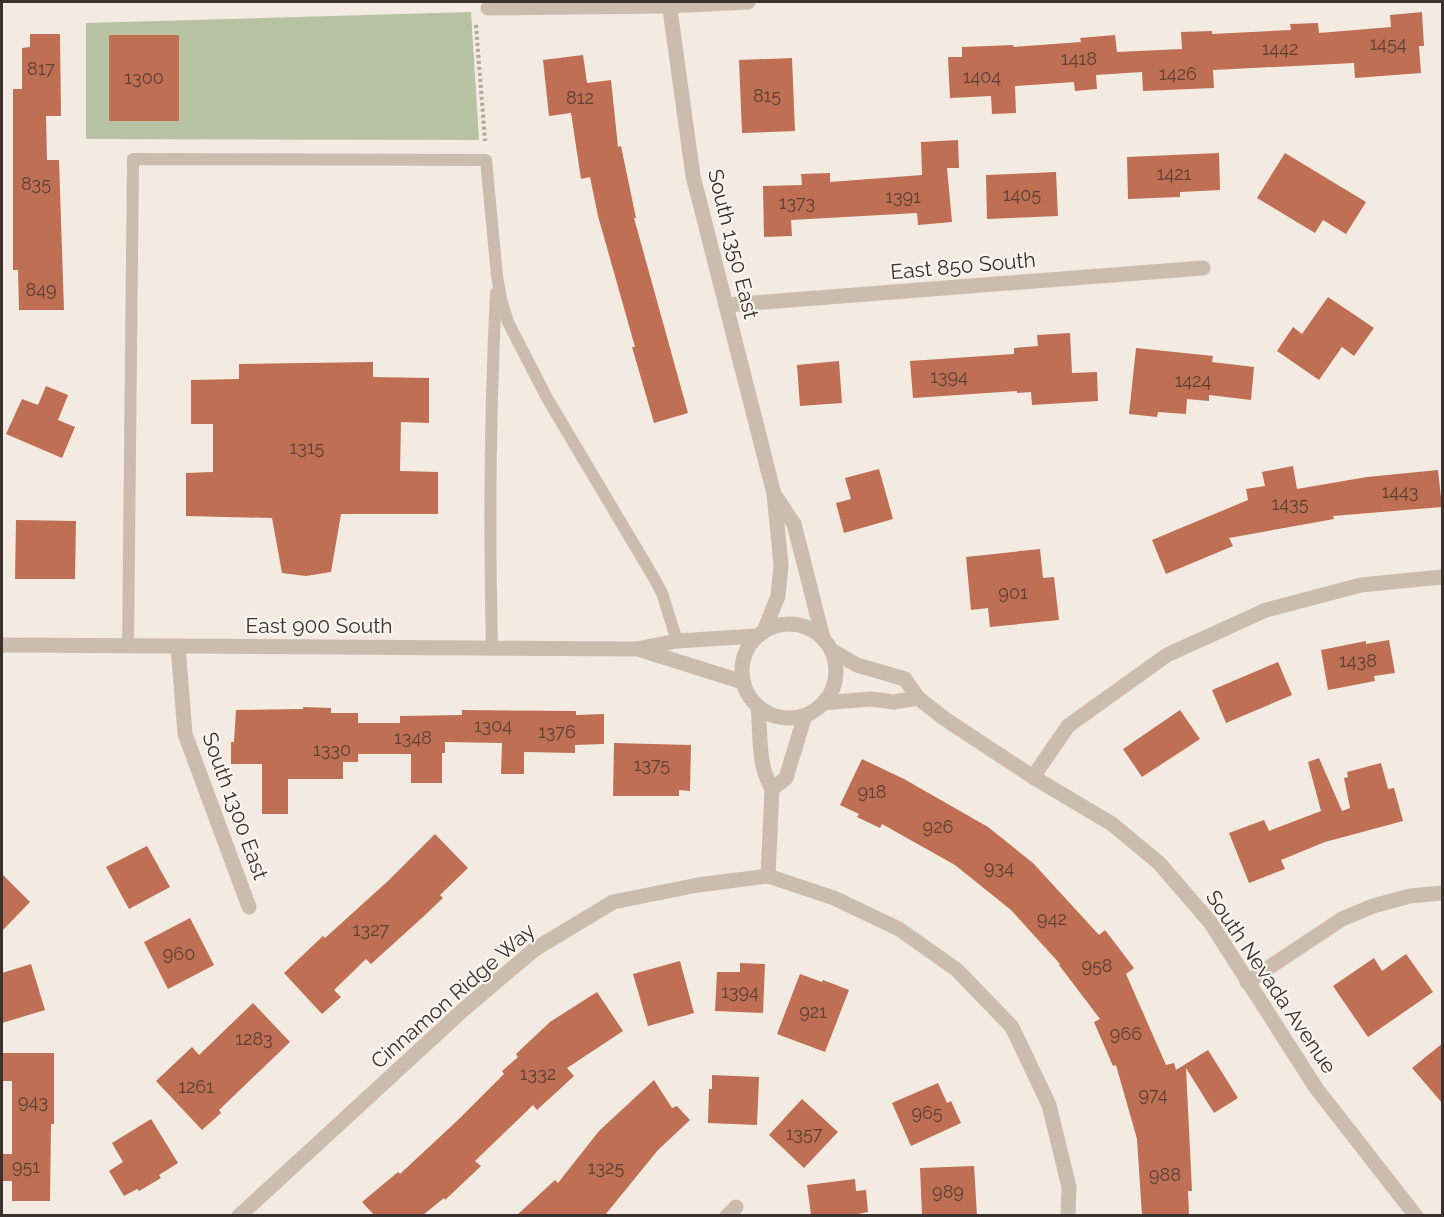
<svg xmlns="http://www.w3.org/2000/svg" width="1444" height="1217" viewBox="0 0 1444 1217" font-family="Raleway,sans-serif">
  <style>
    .green { fill: #b7c2a2 }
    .building { fill: #bf6f53 }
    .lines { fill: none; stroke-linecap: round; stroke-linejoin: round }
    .path { stroke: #b7a698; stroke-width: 4; stroke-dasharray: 3 3; stroke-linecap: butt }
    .lane { stroke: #cbbcae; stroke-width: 12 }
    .street { stroke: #cbbcae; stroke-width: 15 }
    .labels { text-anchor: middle; stroke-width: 4.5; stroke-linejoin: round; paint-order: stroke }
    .number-label { font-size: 18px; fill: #5b4036 }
    .street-label { font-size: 21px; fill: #3a312c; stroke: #faf5ef }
  </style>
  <rect width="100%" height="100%" fill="#f3ebe2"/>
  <polygon class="green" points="471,12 479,140 86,139 86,23"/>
  <g class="building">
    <polygon points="1422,12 1424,46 1419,46 1421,73 1355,78 1354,63 1213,70 1214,88 1143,91 1142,72 1096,75 1097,89 1075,91 1074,82 1015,86 1016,113 992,114 991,96 950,98 948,57 962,57 962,47 1013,45 1014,47 1081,42 1080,38 1115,35 1117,52 1182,49 1181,32 1212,31 1212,34 1291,30 1290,24 1318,23 1319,33 1391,27 1390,15"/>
    <polygon points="30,34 60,34 61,116 46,116 47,160 59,160 64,310 19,310 18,270 13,270 13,89 22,89 22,48 30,47"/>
    <rect x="109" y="35" width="70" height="86"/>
    <polygon points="583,55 587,83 611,80 618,147 621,146 636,218 634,218 688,413 654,423 632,347 635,347 598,216 590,177 581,179 571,113 549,116 543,60"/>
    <polygon points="792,58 795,131 742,133 739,60"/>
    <polygon points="958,140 959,168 947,168 952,222 918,225 917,213 791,220 792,236 764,237 763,186 802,185 801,174 830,173 830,182 922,175 921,142"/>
    <polygon points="1219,153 1220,190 1180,192 1180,197 1128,199 1127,157"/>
    <polygon points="1285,153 1366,202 1346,234 1323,220 1315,233 1257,198"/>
    <polygon points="1056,172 1058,216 987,219 986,175"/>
    <polygon points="1328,297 1374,328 1354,356 1342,347 1319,380 1277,351 1293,327 1302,334"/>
    <polygon points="1070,333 1072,373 1097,372 1098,401 1032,405 1031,392 1017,393 1017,391 913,398 910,361 1014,354 1014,348 1038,346 1037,335"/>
    <polygon points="1136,348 1213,356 1212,362 1254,367 1251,400 1209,395 1209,401 1187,399 1186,414 1158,412 1157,417 1129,414"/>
    <polygon points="839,361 842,403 800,406 797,365"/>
    <polygon points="373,362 373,377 429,378 429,423 401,422 400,471 438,472 438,514 341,514 331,572 306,576 282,573 272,518 186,516 186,473 213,472 213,424 191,424 191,380 239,379 239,364"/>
    <polygon points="46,386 68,395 58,420 75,427 62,458 6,434 22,399 38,405"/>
    <polygon points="1293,466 1297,489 1367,477 1438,470 1442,507 1333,516 1334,519 1229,538 1233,546 1166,574 1152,540 1248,500 1246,489 1265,486 1262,472"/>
    <polygon points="879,469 893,519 844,533 836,503 851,499 845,478"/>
    <polygon points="16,520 76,521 75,579 15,579"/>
    <polygon points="1040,549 1043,578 1054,577 1059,620 990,627 988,608 971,610 966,557"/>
    <polygon points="1389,640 1395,673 1374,676 1375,681 1328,690 1321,650 1366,641 1366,644"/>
    <polygon points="1278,662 1292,695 1226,723 1212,690"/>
    <polygon points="303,707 331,708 331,713 358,713 358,723 400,723 400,716 462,715 462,710 576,711 576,715 604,714 604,744 575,745 575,753 524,752 524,774 501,774 502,743 445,742 445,753 442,753 442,783 411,783 411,754 358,754 358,762 343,762 343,779 288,779 288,814 262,814 262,764 231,764 231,742 234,742 236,710 303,709"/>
    <polygon points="1180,710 1200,739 1142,777 1123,749"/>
    <polygon points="614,743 691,745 690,791 679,790 679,796 613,796"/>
    <polygon points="1319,758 1342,811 1350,808 1344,778 1348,777 1347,772 1381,763 1388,789 1394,788 1403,821 1325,842 1281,860 1285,869 1249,883 1229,833 1264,820 1269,831 1321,811 1308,762"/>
    <polygon points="862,759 904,779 988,827 1033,863 1099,935 1105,930 1134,968 1126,974 1166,1065 1174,1063 1176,1070 1208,1050 1238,1098 1214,1113 1186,1068 1192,1191 1188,1191 1189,1215 1142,1215 1137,1139 1116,1065 1113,1066 1094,1022 1100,1019 1059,965 1060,964 1011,910 955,865 882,824 880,828 857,817 859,814 840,805"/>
    <polygon points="435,834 468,868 440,895 443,898 423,917 371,964 366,959 334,990 341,997 322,1014 284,973 323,936 325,938 388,881"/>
    <polygon points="147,846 170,887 129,909 106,867"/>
    <polygon points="2,874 30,902 2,931"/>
    <polygon points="190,918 214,965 168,989 144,942"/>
    <polygon points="1406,954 1433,992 1368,1037 1333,986 1374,958 1382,971"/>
    <polygon points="680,961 694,1013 648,1026 633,974"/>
    <polygon points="740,963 765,964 763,1013 715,1011 717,972 740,972"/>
    <polygon points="31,964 45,1010 2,1023 2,973"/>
    <polygon points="800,974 822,982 823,980 849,990 825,1052 777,1034"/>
    <polygon points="597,992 623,1031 567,1068 574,1076 537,1110 533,1105 475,1161 481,1166 445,1200 444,1198 423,1215 374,1215 362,1202 398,1172 400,1174 459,1119 504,1074 502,1071 518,1057 516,1054 550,1022"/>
    <polygon points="253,1003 290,1042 219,1110 221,1113 202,1130 156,1081 192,1047 199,1055"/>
    <polygon points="1443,1043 1443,1104 1412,1068"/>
    <polygon points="2,1053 54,1053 54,1124 51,1124 50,1201 12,1201 12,1181 2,1181 2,1154 12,1154 12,1081 2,1081"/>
    <polygon points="712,1075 759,1077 757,1125 708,1123 709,1089 712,1089"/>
    <polygon points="654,1080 672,1108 677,1106 690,1120 658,1150 605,1215 517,1215 555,1180 558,1183 599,1131"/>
    <polygon points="938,1083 947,1103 951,1101 961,1123 911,1146 892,1103"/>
    <polygon points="802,1099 838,1132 804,1168 769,1135"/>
    <polygon points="151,1119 178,1163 159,1175 161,1178 139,1191 137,1189 124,1196 109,1171 123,1162 112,1143"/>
    <polygon points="974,1166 977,1215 922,1215 920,1168"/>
    <polygon points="855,1179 856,1191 866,1190 868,1212 858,1214 858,1215 811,1215 807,1185"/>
  </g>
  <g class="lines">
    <polyline class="path" points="476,25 485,141"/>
    <g class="lane">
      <polyline points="128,646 133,159 486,160 497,276 501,299 508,322 547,398 654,578 662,593 677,641"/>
      <path d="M492,648C489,529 490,411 496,293"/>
    </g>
    <g class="street">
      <polyline points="669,2 693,176 774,494 781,565 778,596 765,629"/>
      <polyline points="488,8 670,6 748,2"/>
      <polyline points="726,305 1203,268"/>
      <polyline points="776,497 794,524 823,638"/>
      <circle cx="789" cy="671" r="47"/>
      <polyline points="2,645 636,649 677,641 756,636"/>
      <polyline points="178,646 185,734 249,907"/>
      <polyline points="638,649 743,682"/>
      <polyline points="831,650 857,665 905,679 918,698 945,719 1033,777 1112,824 1159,863 1210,922 1316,1088 1416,1216"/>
      <polyline points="823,703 871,699 894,702 918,698"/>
      <path d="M758,706C761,736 757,763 772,789"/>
      <polyline points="1033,777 1068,726 1167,655 1266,610 1361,585 1442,577"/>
      <polyline points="772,789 786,778 805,715"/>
      <polyline points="768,876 772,789"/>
      <polyline points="1247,982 1342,919 1373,906 1410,896 1442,893"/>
      <polyline points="239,1216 463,1010 535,949 613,902 698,885 768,876 834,898 899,929 957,970 1012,1027 1049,1105 1069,1187 1068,1216"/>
      <polyline points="727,1216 736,1207"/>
    </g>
  </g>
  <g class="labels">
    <g class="number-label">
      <text x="1388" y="50">1454</text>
      <text x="1280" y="55">1442</text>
      <text x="1079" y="65">1418</text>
      <text x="41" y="75">817</text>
      <text x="1178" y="80">1426</text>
      <text x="982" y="83">1404</text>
      <text x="144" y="84">1300</text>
      <text x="767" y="102">815</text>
      <text x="580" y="104">812</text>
      <text x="1174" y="180">1421</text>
      <text x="36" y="190">835</text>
      <text x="1022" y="201">1405</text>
      <text x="903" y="203">1391</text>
      <text x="797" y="209">1373</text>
      <text x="41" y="296">849</text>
      <text x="949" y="383">1394</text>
      <text x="1193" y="387">1424</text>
      <text x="307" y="454">1315</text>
      <text x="1400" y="498">1443</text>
      <text x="1290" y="510">1435</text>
      <text x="1013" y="599">901</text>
      <text x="1358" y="667">1438</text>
      <text x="493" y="732">1304</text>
      <text x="557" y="738">1376</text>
      <text x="413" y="744">1348</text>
      <text x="332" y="756">1330</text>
      <text x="652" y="771">1375</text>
      <text x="872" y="798">918</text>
      <text x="938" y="833">926</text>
      <text x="999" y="874">934</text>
      <text x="1052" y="925">942</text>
      <text x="371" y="936">1327</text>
      <text x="179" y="960">960</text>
      <text x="1097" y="972">958</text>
      <text x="740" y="998">1394</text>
      <text x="813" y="1018">921</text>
      <text x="1126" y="1040">966</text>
      <text x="254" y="1045">1283</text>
      <text x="538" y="1080">1332</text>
      <text x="196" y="1093">1261</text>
      <text x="1153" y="1101">974</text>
      <text x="33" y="1108">943</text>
      <text x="927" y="1119">965</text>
      <text x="804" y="1140">1357</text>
      <text x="26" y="1173">951</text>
      <text x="606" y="1174">1325</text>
      <text x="1165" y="1181">988</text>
      <text x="948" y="1198">989</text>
    </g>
    <g class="street-label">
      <text transform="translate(733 244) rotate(76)" y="7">South 1350 East</text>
      <text transform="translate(963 266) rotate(-5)" y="7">East 850 South</text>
      <text x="319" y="633">East 900 South</text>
      <text transform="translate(235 806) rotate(70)" y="7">South 1300 East</text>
      <text transform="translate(1271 982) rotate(56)" y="7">South Nevada Avenue</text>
      <text transform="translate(453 996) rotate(-41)" y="7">Cinnamon Ridge Way</text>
    </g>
  </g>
  <rect width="1444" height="1217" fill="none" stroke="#3a312c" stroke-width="6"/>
</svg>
